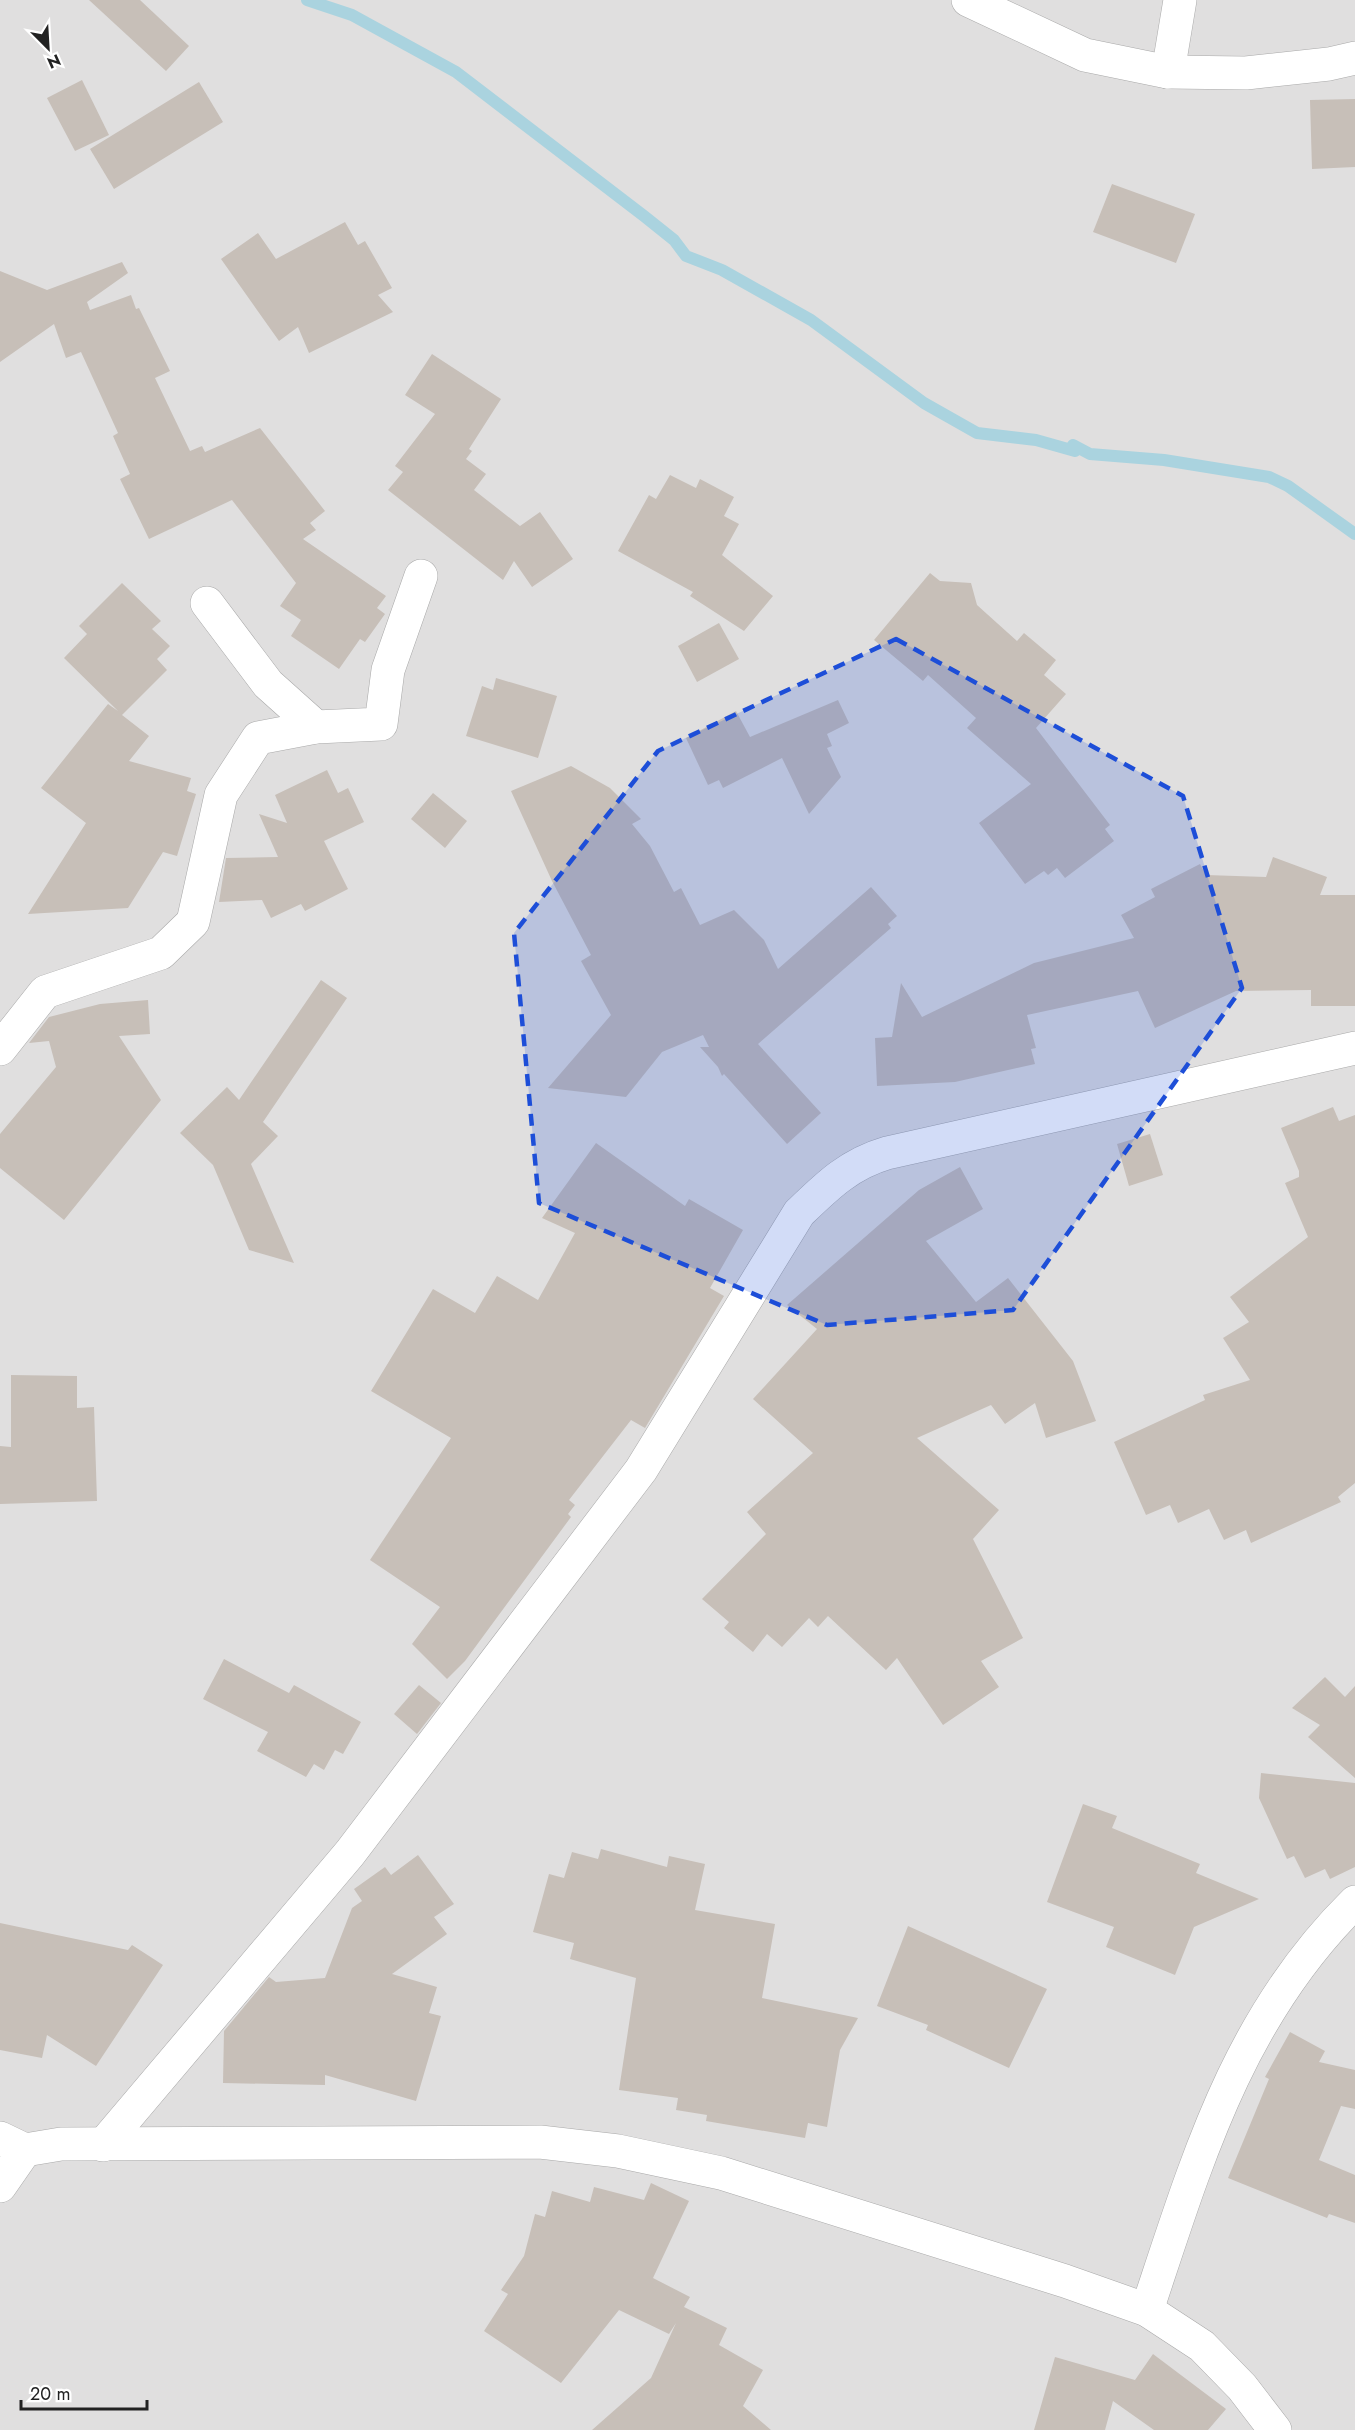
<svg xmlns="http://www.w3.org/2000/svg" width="1355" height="2430" viewBox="0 0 1355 2430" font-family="Jost,sans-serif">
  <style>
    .residential { fill: #e0dfdf }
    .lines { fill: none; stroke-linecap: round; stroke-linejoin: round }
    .stream { stroke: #aad3df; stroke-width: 12 }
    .building { fill: #c7bfb8 }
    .minor-casing { stroke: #a9a9a9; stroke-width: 34 }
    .minor { stroke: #fff; stroke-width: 33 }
    .marked { fill: #1d4ed8; fill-opacity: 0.2; stroke: #1d4ed8; stroke-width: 4.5; stroke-dasharray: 12 8; stroke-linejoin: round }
  </style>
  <rect width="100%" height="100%" fill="#f2efe9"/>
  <rect class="residential" x="0" y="0" width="1355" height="2430"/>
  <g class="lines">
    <polyline class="stream" points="307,0 352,15 456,72 644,216 674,240 686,256 722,270 811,320 924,403 977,433 1036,440 1075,451 1073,445 1090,454 1164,460 1269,477 1288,486 1355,534"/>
  </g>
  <g class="building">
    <polygon points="89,0 140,0 189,46 166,71"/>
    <polygon points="82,80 109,135 75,151 47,98"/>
    <polygon points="199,82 223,122 114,189 90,149"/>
    <polygon points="1355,99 1355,167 1312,169 1310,100"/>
    <polygon points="1112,184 1195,214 1176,263 1093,232"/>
    <polygon points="345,222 358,245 365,241 392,288 378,295 393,312 309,353 298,327 279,341 221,259 258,233 276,259"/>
    <polygon points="122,262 128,273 87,302 90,310 131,295 136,309 139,308 170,371 155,378 190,451 202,446 205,452 260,428 325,511 310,523 316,530 303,539 386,596 377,608 385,614 365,642 360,639 339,669 291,636 301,620 280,606 296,583 232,500 149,539 120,479 130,474 113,436 118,433 81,352 66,358 54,324 0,362 0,271 47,290"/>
    <polygon points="432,354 501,399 469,449 472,451 466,459 486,474 474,490 520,526 540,512 573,559 532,587 514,561 503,580 388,490 403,472 395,466 435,414 405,395"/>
    <polygon points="670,475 696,488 700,479 734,497 724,516 739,524 722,555 773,596 744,631 690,596 693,592 618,551 649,495 656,499"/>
    <polygon points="930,573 940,581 971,583 977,605 1017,641 1024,633 1056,660 1044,675 1066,694 1036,728 1110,825 1105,829 1114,841 1065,878 1057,868 1048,875 1044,871 1025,884 979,823 1031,784 967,728 976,718 928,675 923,681 874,640"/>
    <polygon points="122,583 161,621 152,629 170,646 157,659 167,670 122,715 149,736 129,761 191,778 187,791 196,794 177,856 163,852 128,908 28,914 86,823 41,788 108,704 118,711 64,658 87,634 79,626"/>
    <polygon points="719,623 739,659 697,682 678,646"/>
    <polygon points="496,678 557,696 538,758 466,736 482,686 493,690"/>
    <polygon points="838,700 849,723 827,734 832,746 827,748 841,777 809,814 782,758 723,788 719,780 708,785 686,738 736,711 750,737"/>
    <polygon points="571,766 610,788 641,819 632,824 650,846 674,892 681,888 700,925 734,910 764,940 778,969 871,887 897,916 888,924 891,928 758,1044 821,1113 787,1144 724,1074 722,1076 718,1067 700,1047 709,1047 703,1035 662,1052 626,1097 548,1088 611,1015 581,961 591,955 552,881 511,791"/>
    <polygon points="327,770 338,793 348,788 364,822 324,841 348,889 305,911 301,904 271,918 262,900 219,902 226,858 278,857 259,814 287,823 275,795"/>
    <polygon points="433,793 467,821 445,848 411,819"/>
    <polygon points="1273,857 1327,877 1320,895 1355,895 1355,1006 1311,1006 1311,990 1236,991 1155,1028 1138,991 1027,1015 1036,1048 1031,1049 1035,1064 955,1082 877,1086 875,1038 892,1037 901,983 922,1017 1034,963 1134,938 1121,915 1155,897 1151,889 1200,864 1206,875 1266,877"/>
    <polygon points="321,980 347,998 263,1122 278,1136 251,1164 294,1263 249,1250 213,1165 180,1133 227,1087 239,1100"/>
    <polygon points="148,1000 150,1034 119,1036 161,1100 64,1220 0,1168 0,1134 56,1067 49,1041 29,1043 49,1017 100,1004"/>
    <polygon points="1333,1107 1339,1121 1355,1115 1355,1483 1338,1497 1341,1502 1251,1543 1246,1530 1224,1540 1209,1509 1178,1523 1170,1505 1146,1515 1114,1442 1205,1400 1203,1395 1250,1380 1223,1338 1249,1322 1230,1297 1308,1237 1285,1183 1299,1177 1299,1171 1281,1128"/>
    <polygon points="1150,1134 1163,1175 1129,1186 1117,1144"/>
    <polygon points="596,1143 685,1206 689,1199 743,1230 710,1288 724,1296 645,1428 631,1420 569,1500 575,1505 568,1514 571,1517 465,1661 447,1679 412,1644 440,1607 370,1560 451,1438 371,1391 433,1289 475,1313 497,1276 538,1300 575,1233 542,1218"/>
    <polygon points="960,1167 983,1209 926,1241 976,1302 1008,1278 1073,1361 1096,1421 1046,1438 1035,1403 1005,1424 991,1405 917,1438 999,1510 973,1539 1023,1638 981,1661 999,1687 943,1725 897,1658 886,1670 828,1616 818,1627 809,1618 782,1647 767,1634 753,1652 724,1628 729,1622 702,1599 766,1534 747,1512 813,1453 753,1399 817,1329 787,1305 919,1190"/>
    <polygon points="11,1375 77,1376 77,1408 94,1407 97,1501 0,1504 0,1446 11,1447"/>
    <polygon points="224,1659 289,1693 294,1685 361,1722 343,1754 335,1750 324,1770 314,1764 306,1777 257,1751 268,1732 203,1699"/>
    <polygon points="1325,1677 1345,1697 1355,1686 1355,1778 1308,1737 1320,1725 1292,1708"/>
    <polygon points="419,1685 441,1703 417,1734 394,1714"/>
    <polygon points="1261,1773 1355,1783 1355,1867 1330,1879 1325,1869 1305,1878 1294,1856 1287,1859 1259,1798"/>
    <polygon points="1083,1804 1117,1816 1112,1828 1200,1864 1196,1873 1259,1899 1194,1927 1175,1975 1106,1947 1114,1927 1047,1902"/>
    <polygon points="601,1849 667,1867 669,1856 705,1864 695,1910 775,1924 762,1998 858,2018 840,2050 827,2127 808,2123 805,2138 706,2121 707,2115 676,2110 678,2098 619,2090 636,1978 570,1959 574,1943 533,1932 549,1874 564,1878 572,1852 598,1859"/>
    <polygon points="418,1855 454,1904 434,1917 447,1934 392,1974 437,1987 429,2013 441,2016 416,2101 325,2075 325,2085 223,2083 224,2031 269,1977 276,1982 325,1978 352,1908 362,1901 354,1889 385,1867 391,1875"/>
    <polygon points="0,1923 128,1950 132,1945 163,1965 96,2066 47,2035 42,2058 0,2050"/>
    <polygon points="908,1926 1047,1989 1009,2068 926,2030 928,2025 877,2006"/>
    <polygon points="1290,2032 1325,2051 1319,2062 1355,2070 1355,2109 1341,2106 1319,2160 1355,2175 1355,2223 1329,2214 1327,2218 1228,2178 1269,2079 1265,2077"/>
    <polygon points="651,2183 689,2201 653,2278 690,2297 684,2307 727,2328 719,2345 763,2370 743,2406 771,2430 592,2430 651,2378 676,2323 669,2334 619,2310 561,2383 484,2331 508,2294 501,2290 524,2256 535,2214 545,2217 552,2191 590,2202 594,2187 644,2200"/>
    <polygon points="1153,2354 1226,2409 1208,2430 1154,2430 1113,2401 1105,2430 1034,2430 1055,2357 1135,2380"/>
  </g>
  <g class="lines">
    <g class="minor-casing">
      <g id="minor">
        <polyline points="968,0 1085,55 1168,72 1246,73 1329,64 1355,58"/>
        <polyline points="1168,72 1180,0"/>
        <polyline points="207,603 268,684 316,727"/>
        <polyline points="0,1049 45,992 161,953 193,922 221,795 258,738 316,727 381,724 388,670 421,576"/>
        <polyline points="0,2138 25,2150 61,2144 540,2142 618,2151 721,2173 1065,2281 1147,2310 1202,2346 1242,2387 1275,2430"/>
        <path d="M103,2145L350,1853L641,1470L799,1213C827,1186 849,1164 887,1153L1355,1048"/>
        <polyline points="0,2186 25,2150"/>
        <path d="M1147,2310C1197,2160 1238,2017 1355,1902"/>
      </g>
    </g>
    <use href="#minor" class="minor"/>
  </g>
  <path class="marked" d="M896,639L1183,796L1242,988L1013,1310L827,1325L539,1203L514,933L658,751Z"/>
  <g transform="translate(48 48) rotate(156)" stroke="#ffffff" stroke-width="4.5" paint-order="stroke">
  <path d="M0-4.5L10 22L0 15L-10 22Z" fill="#222222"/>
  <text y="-9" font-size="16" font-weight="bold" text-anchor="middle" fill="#222222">N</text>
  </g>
  <path d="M21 2400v9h126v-9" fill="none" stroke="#222222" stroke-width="3"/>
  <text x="30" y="2400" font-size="18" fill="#222222" stroke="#ffffff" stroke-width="4.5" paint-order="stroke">20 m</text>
</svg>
